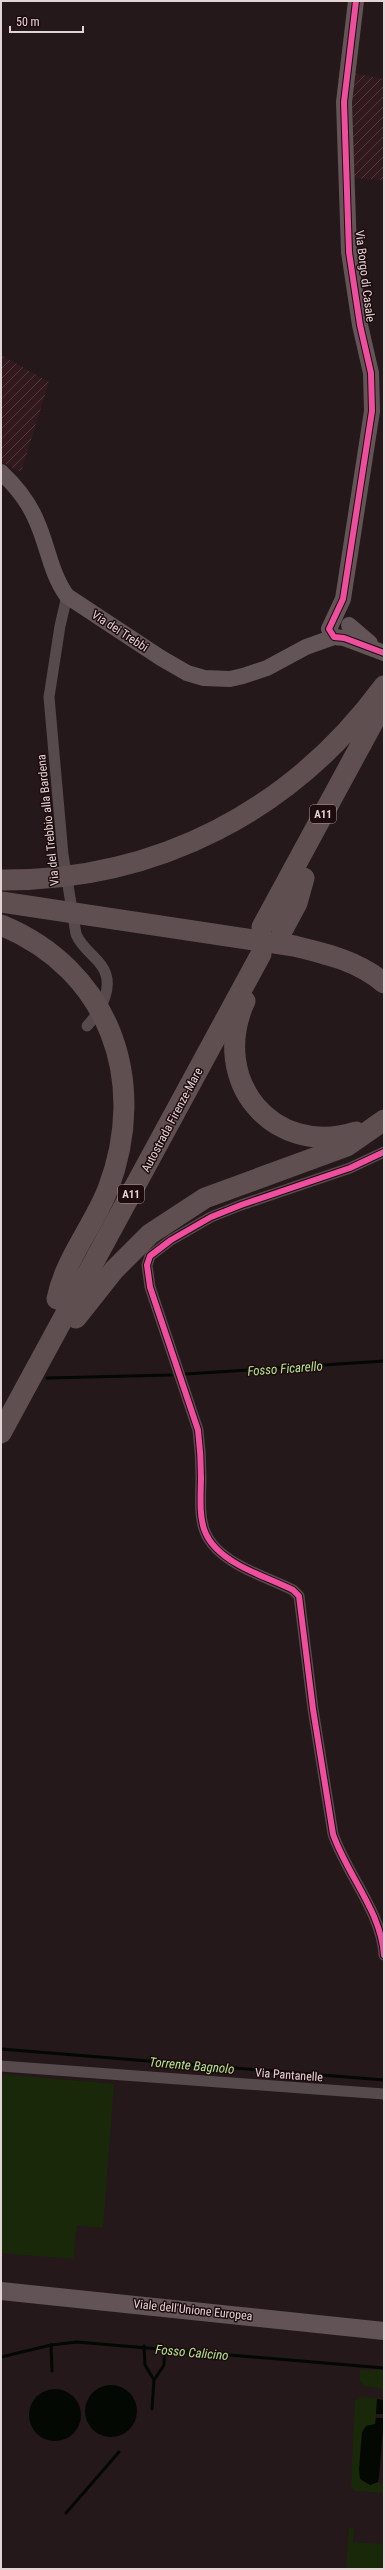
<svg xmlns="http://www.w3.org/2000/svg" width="385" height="2570" viewBox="0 0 385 2570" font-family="'Roboto Condensed',sans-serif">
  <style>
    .industrial { fill: url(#industrial-furrows) }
    .grass { fill: #192809 }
    .water { fill: #030902 }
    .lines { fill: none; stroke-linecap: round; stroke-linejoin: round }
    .stream { stroke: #030902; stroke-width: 3 }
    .street { stroke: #564a4c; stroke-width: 11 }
    .secondary { stroke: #635557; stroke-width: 16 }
    .primary { stroke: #625456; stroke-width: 18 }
    .highway { stroke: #604f51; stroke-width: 21 }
    .cycleway-casing { stroke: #1e0b0e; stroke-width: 8 }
    .cycleway { stroke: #ef4d9e; stroke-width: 6 }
    .labels { text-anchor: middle; stroke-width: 3; stroke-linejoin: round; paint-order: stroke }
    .shield { fill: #1e0b0e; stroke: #a8989a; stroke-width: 1 }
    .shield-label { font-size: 11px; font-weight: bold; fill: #e3d4d6 }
    .street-label { font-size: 12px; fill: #e3d4d6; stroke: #1e0b0e }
    .water-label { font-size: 13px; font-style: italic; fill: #b0e58c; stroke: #1e0b0e }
  </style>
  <defs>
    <pattern id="industrial-furrows" width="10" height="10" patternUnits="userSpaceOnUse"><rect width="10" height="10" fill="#32191d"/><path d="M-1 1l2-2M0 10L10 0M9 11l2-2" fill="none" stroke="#503a3d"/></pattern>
  </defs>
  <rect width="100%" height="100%" fill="#24181a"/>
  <g class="industrial">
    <polygon points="352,73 384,79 384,180 353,178"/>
    <polygon points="1,355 49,382 21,472 1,462"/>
  </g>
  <g class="grass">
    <polygon points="1,2074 114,2084 103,2228 77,2225 73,2259 1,2253"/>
    <polygon points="360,2370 384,2370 384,2389 365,2386 360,2380"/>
    <path d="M362,2397L384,2399L377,2400L375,2424L359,2472C363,2487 376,2480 384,2484V2493L355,2491L351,2488L355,2401Z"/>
    <polygon points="349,2527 354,2528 353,2542 384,2544 384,2569 346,2569"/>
  </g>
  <g class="water">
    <circle cx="111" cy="2411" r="26"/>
    <circle cx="55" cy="2415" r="26"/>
    <polygon points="377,2399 384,2400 384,2414 376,2414"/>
    <polygon points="376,2418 384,2418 379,2477 378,2482 370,2485 360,2479 359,2469 362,2432 366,2426 375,2424"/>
  </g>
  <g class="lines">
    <g class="stream">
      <polyline points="186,1374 384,1361"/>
      <polyline points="47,1378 171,1375"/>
      <polyline points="1,2049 384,2080"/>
      <polyline points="51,2345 52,2371"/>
      <polyline points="144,2346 145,2365 154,2380 152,2409"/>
      <polyline points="1,2357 51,2345 77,2342 384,2368"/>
      <polyline points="154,2380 164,2365 165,2348"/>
      <polyline points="66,2513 119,2452"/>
    </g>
    <g class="street">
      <path d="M67,596L60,626L49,697L63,855L76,934C81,947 93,954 101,965C116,985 101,1011 87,1026"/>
      <path d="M384,1152L350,1168L241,1205L211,1217L171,1240L150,1256L147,1265L150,1287L198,1430C200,1446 201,1462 201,1478C200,1519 197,1541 237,1564C254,1574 275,1581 293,1590L299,1596L313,1709L333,1834C347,1875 381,1911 384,1955"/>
      <polyline points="1,2066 384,2094"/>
    </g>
    <g class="secondary">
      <polyline points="356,1 344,102 349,252 360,325 371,373 372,411 343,599 329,629 334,637 344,638 384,653"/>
      <path d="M1,472C16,486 29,502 37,522C48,547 51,574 67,596L161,658L187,673L204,678L230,679L243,676L267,668L306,647L334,637"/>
      <polyline points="349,625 370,643"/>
    </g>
    <polyline class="primary" points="1,2291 384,2331"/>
    <g class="highway">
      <path d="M1,880C157,881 292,811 384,686"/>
      <path d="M1,902L294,946C327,954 358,961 384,983"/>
      <path d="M1,925C110,970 149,1081 108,1189C93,1227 65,1259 57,1299"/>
      <polyline points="262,927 382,706"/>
      <polyline points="282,931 297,903 304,878"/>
      <path d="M245,1001C209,1080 272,1158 356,1132"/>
      <polyline points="76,1318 114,1270 150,1234 205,1198 347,1146 384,1120"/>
      <polyline points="1,1433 261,954"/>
    </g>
    <g class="cycleway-casing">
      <g id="cycleway">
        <polyline points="356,1 344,102 349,252 360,325 371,373 372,411 343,599 329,629 334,637 344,638 384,653"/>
        <path d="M384,1152L350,1168L241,1205L211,1217L171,1240L150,1256L147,1265L150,1287L198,1430C200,1446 201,1462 201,1478C200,1519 197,1541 237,1564C254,1574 275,1581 293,1590L299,1596L313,1709L333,1834C347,1875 381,1911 384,1955"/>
      </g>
    </g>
    <use href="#cycleway" class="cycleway"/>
  </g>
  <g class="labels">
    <g class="shield">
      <rect x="310" y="805" width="26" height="18" rx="3"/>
      <rect x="118" y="1185" width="26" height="18" rx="3"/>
    </g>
    <g class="shield-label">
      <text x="323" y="818">A11</text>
      <text x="131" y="1198">A11</text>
    </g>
    <g class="street-label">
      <text transform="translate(365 276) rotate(83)" y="4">Via Borgo di Casale</text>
      <text transform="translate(120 631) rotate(33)" y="4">Via dei Trebbi</text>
      <text transform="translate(48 820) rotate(-96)" y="4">Via del Trebbio alla Bardena</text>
      <text transform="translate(172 1120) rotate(-62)" y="4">Autostrada Firenze-Mare</text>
      <text transform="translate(289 2075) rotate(4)" y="4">Via Pantanelle</text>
      <text transform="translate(193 2310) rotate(6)" y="4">Viale dell'Unione Europea</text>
    </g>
    <g class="water-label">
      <text transform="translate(285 1368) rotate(-4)" y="5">Fosso Ficarello</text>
      <text transform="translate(192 2065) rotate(5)" y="5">Torrente Bagnolo</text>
      <text transform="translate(192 2352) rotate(5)" y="5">Fosso Calicino</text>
    </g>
  </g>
  <rect width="385" height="2570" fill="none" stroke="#e3d4d6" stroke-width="4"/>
  <path d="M10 26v6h73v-6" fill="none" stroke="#e3d4d6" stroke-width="2"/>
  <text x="16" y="26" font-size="12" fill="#e3d4d6" stroke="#1e0b0e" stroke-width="3" paint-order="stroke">50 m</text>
</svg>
